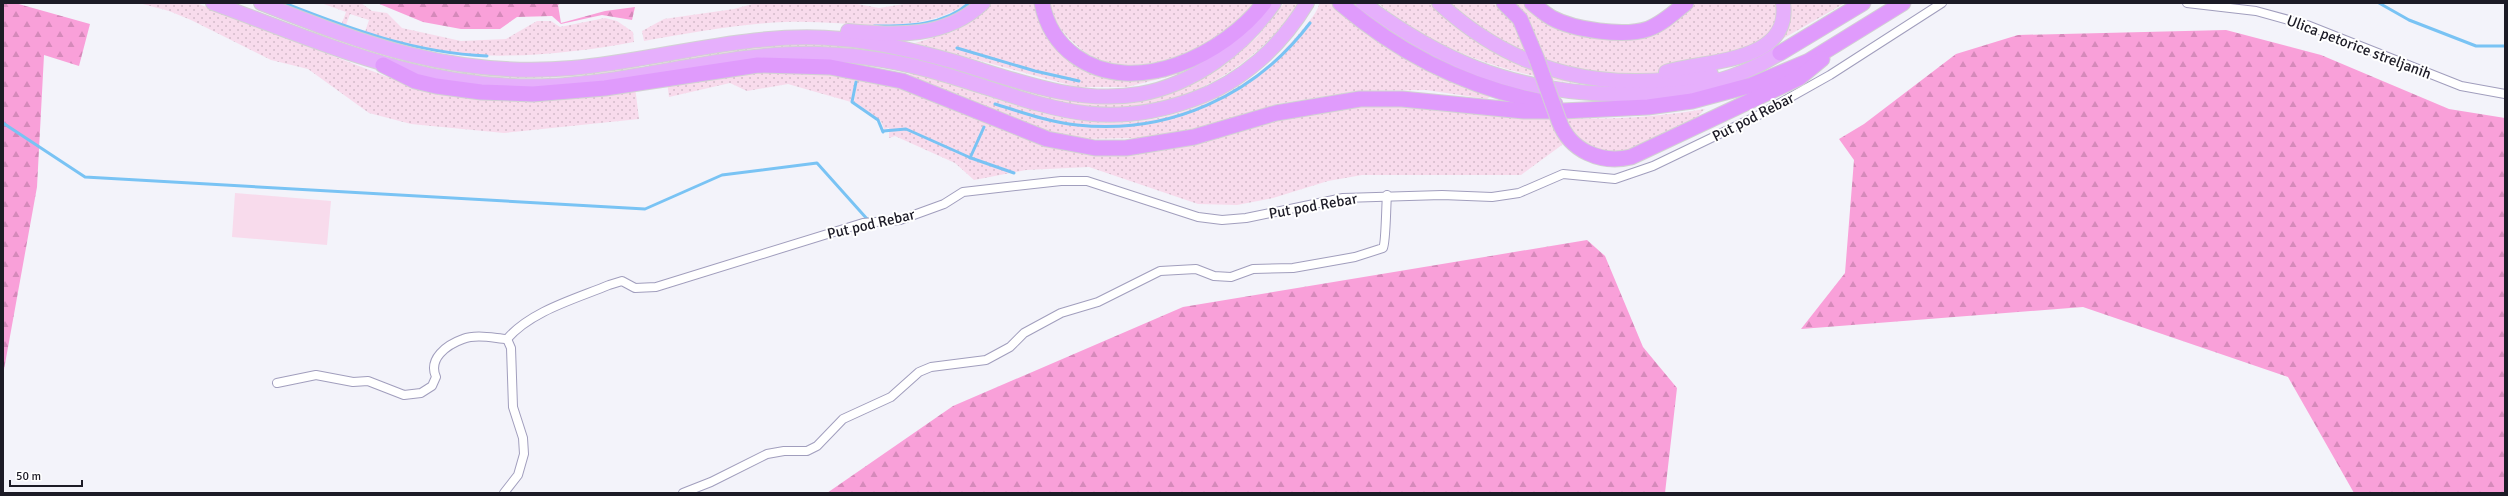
<svg xmlns="http://www.w3.org/2000/svg" width="2508" height="496" viewBox="0 0 2508 496" font-family="Signika,sans-serif">
  <style>
    .grass { fill: url(#grass-dots) }
    .forest { fill: url(#forest-firs) }
    .pitch { fill: #f8dbec }
    .lines { fill: none; stroke-linecap: round; stroke-linejoin: round }
    .stream { stroke: #79c3f4; stroke-width: 3 }
    .minor-casing { stroke: #a19ebd; stroke-width: 10 }
    .trunk-casing { stroke: #d2d1d4; stroke-width: 16 }
    .motorway-casing { stroke: #d2d1d4; stroke-width: 17 }
    .minor { stroke: #fff; stroke-width: 8 }
    .trunk { stroke: #e6affc; stroke-width: 14 }
    .motorway { stroke: #e09bfc; stroke-width: 15 }
    .motorway-bridge-casing { stroke: #d2d1d4; stroke-width: 17; stroke-linecap: butt }
    .motorway-bridge { stroke: #e09bfc; stroke-width: 15 }
    .labels { text-anchor: middle; stroke-width: 4; stroke-linejoin: round; paint-order: stroke }
    .street-label { font-size: 15px; fill: #1c1b26; stroke: #fff }
  </style>
  <defs>
    <pattern id="grass-dots" width="8" height="8" patternUnits="userSpaceOnUse"><rect width="8" height="8" fill="#f8dbec"/><path d="M2 2h.1M6 6h.1" fill="none" stroke="#d4bbca" stroke-width="1.8" stroke-linecap="round"/></pattern>
    <pattern id="forest-firs" width="22" height="20" patternUnits="userSpaceOnUse"><rect width="22" height="20" fill="#f9a0d9"/><path d="M5 1l3.5 6h-7zM16 11l3.5 6h-7z" fill="#d589ba"/></pattern>
  </defs>
  <rect width="100%" height="100%" fill="#f3f3fa"/>
  <g class="grass">
    <polygon points="139,3 196,3 385,76 412,85 635,87 639,119 504,133 411,124 369,113 308,69 271,60 191,20 169,11"/>
    <path d="M321,3H361L372,11L387,13L402,28L461,41L506,39L537,21H551L560,27L605,18L617,21L633,32L634,42C579,52 519,59 463,54C430,51 397,42 365,32L369,20L350,14L346,25L342,23L346,12Z"/>
    <path d="M756,3H852L879,8L910,3H967C916,39 844,19 785,22C738,24 690,33 644,41L642,31L664,19L734,9Z"/>
    <path d="M991,3H1035C1040,34 1070,74 1105,76C1126,78 1159,71 1181,69L1183,73L1127,87H1077L915,43L952,32L971,22Z"/>
    <path d="M1050,3H1257C1249,11 1241,20 1233,27C1190,57 1119,86 1075,44C1062,33 1053,20 1050,3Z"/>
    <path d="M1284,3H1299C1260,62 1195,103 1124,108C1102,110 1079,106 1057,103L826,47L800,46L750,50L649,66L648,63L768,45L821,44L894,52L1035,91L1156,95L1196,82L1226,63L1257,37Z"/>
    <path d="M1319,3H1331L1368,33L1491,96L1487,99L1426,90L1358,91L1277,104L1226,121L1178,132L1140,138L1082,139L1044,131L910,76V72C1018,101 1099,153 1212,100C1238,87 1264,73 1284,50C1291,43 1321,11 1319,3Z"/>
    <path d="M1378,3H1429L1464,32L1490,48L1573,79V83C1504,73 1432,49 1378,3Z"/>
    <polygon points="1446,3 1493,3 1514,20 1531,55 1493,37"/>
    <polygon points="1512,3 1525,3 1616,36 1691,3 1779,3 1779,21 1758,47 1671,66 1653,75 1600,76 1542,59"/>
    <polygon points="1787,3 1845,3 1770,46"/>
    <path d="M312,31C377,55 445,76 515,76C556,76 598,69 639,65V68C556,82 473,83 392,60C364,53 338,42 311,33Z"/>
    <polygon points="729,71 856,74 851,102 788,84 747,91 730,83 669,97 667,81"/>
    <polygon points="858,74 874,77 1083,152 1336,107 1417,105 1553,118 1566,142 1521,175 1362,175 1328,181 1273,198 1237,205 1198,204 1089,167 1026,170 974,180 955,163 895,136 889,138 889,128 884,129 881,121 854,102"/>
    <path d="M1705,109L1691,123L1630,151L1603,153L1576,139L1564,118C1611,120 1657,117 1705,109Z"/>
  </g>
  <g class="forest">
    <polygon points="3,3 15,3 90,24 79,66 44,55 37,187 3,375"/>
    <polygon points="377,3 561,3 558,5 561,23 605,11 635,7 632,20 602,15 561,24 552,16 517,17 500,29 461,29 423,22"/>
    <polygon points="2226,30 2321,55 2449,109 2505,118 2505,493 2354,493 2288,377 2083,307 1801,329 1845,273 1854,160 1839,139 1864,124 1956,54 2018,35"/>
    <polygon points="1587,240 1605,256 1643,347 1677,388 1665,493 827,493 953,406 1183,307"/>
  </g>
  <polygon class="pitch" points="235,193 331,201 327,245 232,237"/>
  <g class="lines">
    <g class="stream">
      <path d="M284,3C350,29 415,53 487,56"/>
      <polyline points="2379,3 2409,20 2476,46 2505,46"/>
      <path d="M874,26C907,26 943,26 969,3"/>
      <polyline points="957,48 1035,71 1079,81"/>
      <polyline points="856,82 852,102 878,120 883,132"/>
      <path d="M995,104C1021,112 1049,122 1077,125C1168,135 1255,96 1310,23"/>
      <polyline points="3,123 85,177 645,209 722,175 817,163 868,220"/>
      <polyline points="883,131 906,129 971,158 1014,173"/>
      <polyline points="970,158 984,127"/>
    </g>
    <g class="minor-casing">
      <g id="minor">
        <polyline points="2187,3 2256,11 2307,25 2461,86 2505,94"/>
        <path d="M277,383L316,375L353,382L368,381L404,395L421,393L432,386L436,377C428,359 446,345 463,339C476,334 493,338 507,339C531,311 575,299 609,285L622,281L635,288L656,287L863,223L900,220L944,204L963,192L1061,181H1087L1198,217L1222,220L1246,218L1343,198L1442,195L1492,197L1519,193L1563,174L1615,179L1653,166L1757,116L1830,75L1942,3"/>
        <polyline points="504,493 518,475 524,454 523,438 513,407 511,348 507,339"/>
        <path d="M683,493L711,482L767,454L784,451H807L817,446L843,419L891,397L919,372L931,367L986,360L1010,347L1024,333L1061,313L1098,302L1160,271L1196,269L1214,276L1231,277L1253,269L1293,268L1355,257L1383,248C1386,243 1386,205 1387,195"/>
      </g>
    </g>
    <g class="trunk-casing">
      <g id="trunk">
        <path d="M213,3C325,44 427,91 549,86C641,82 729,51 820,54C863,55 906,63 946,75C1038,102 1097,135 1194,99C1242,82 1281,46 1307,3"/>
        <path d="M261,3C367,45 455,78 572,68C662,60 750,30 842,39C879,42 916,51 952,61C1013,79 1075,105 1140,94C1195,84 1242,48 1274,3"/>
        <path d="M1363,3C1398,29 1435,52 1476,68C1566,103 1696,107 1780,53"/>
        <path d="M1439,3C1519,76 1606,93 1711,74"/>
        <path d="M848,31C896,35 945,39 983,3"/>
        <path d="M1666,72C1703,60 1792,64 1783,3"/>
      </g>
    </g>
    <g class="motorway-casing">
      <g id="motorway">
        <path d="M1042,3C1046,24 1057,43 1075,56C1135,99 1225,54 1264,3"/>
        <path d="M1340,3C1402,56 1474,91 1555,104"/>
        <polyline points="1504,3 1520,19 1536,57"/>
        <path d="M1532,3C1538,8 1545,14 1552,18C1574,30 1624,37 1648,29C1662,24 1675,12 1686,3"/>
        <polyline points="1780,53 1863,3"/>
        <polyline points="383,65 415,81 436,86 481,92 533,94 605,88 758,65 830,67 902,81 1047,139 1095,148 1126,148 1194,137 1276,113 1360,99 1402,99 1524,111 1562,111 1648,107 1692,101 1752,85 1809,61 1903,3"/>
        <path d="M1559,121C1570,151 1601,164 1631,157L1799,78L1822,59"/>
      </g>
    </g>
    <use href="#minor" class="minor"/>
    <use href="#trunk" class="trunk"/>
    <use href="#motorway" class="motorway"/>
    <g class="motorway-bridge-casing">
      <polyline id="motorway-bridge" points="1536,57 1559,121"/>
    </g>
    <use href="#motorway-bridge" class="motorway-bridge"/>
  </g>
  <g class="labels">
    <g class="street-label">
      <text transform="translate(2359 47) rotate(21)" y="5">Ulica petorice streljanih</text>
      <text transform="translate(1753 117) rotate(-27)" y="5">Put pod Rebar</text>
      <text transform="translate(1313 206) rotate(-10)" y="5">Put pod Rebar</text>
      <text transform="translate(871 224) rotate(-13)" y="5">Put pod Rebar</text>
    </g>
  </g>
  <rect width="2508" height="496" fill="none" stroke="#1c1b26" stroke-width="8"/>
  <path d="M10 480v6h72v-6" fill="none" stroke="#1c1b26" stroke-width="2"/>
  <text x="16" y="480" font-size="12" fill="#1c1b26" stroke="#ffffff" stroke-width="3" paint-order="stroke">50 m</text>
</svg>
